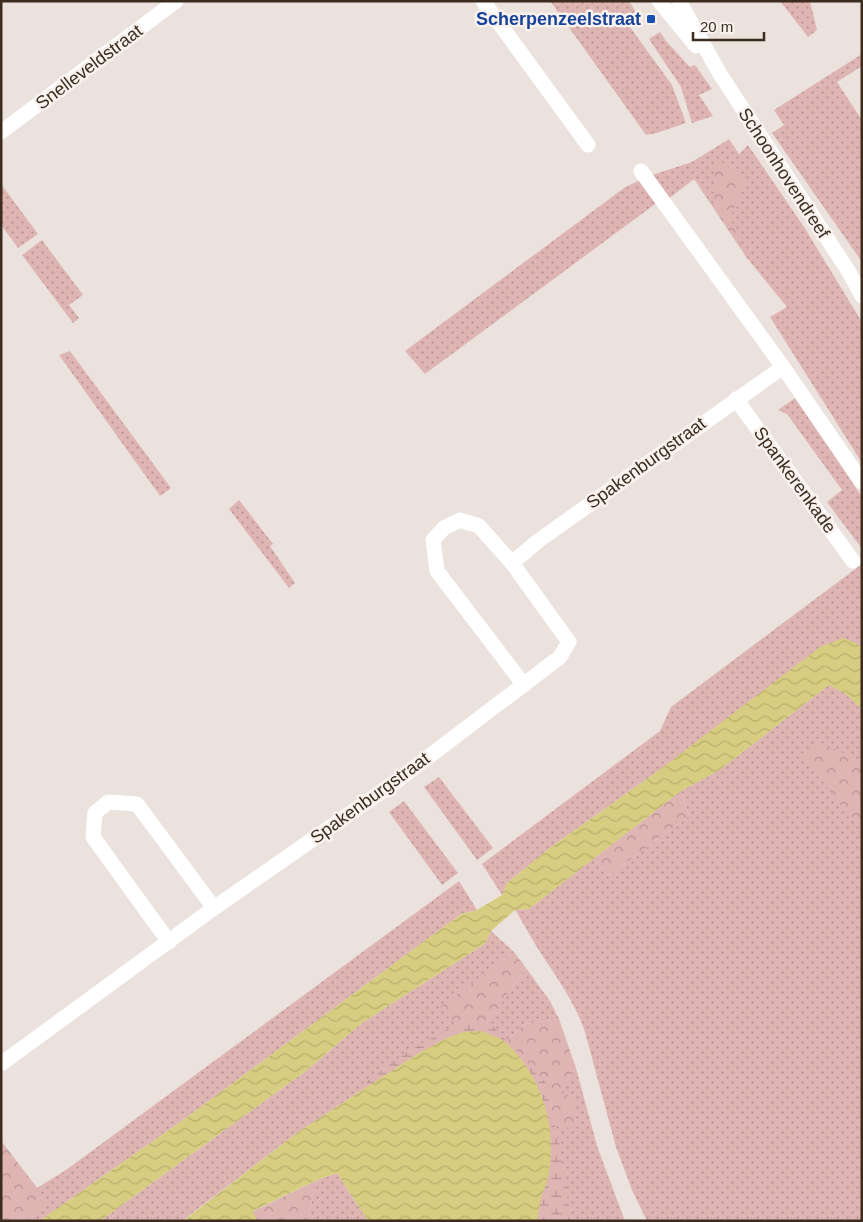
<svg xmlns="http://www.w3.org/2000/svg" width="863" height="1222" viewBox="0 0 863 1222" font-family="Arial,sans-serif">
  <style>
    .grass { fill: url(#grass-dots) }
    .forest { fill: url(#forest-crowns) }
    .wetland { fill: url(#wetland-marsh) }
    .water { fill: url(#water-waves) }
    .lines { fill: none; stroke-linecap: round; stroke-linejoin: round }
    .minor { stroke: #fff; stroke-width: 15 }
    .tertiary { stroke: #fff; stroke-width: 15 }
    .transit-dot { fill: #1a4fb4; stroke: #f8f1ee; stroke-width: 2 }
    .labels { text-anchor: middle; stroke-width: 5; stroke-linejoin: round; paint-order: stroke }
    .transit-label { font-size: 18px; font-weight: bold; fill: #164399; stroke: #f8f1ee; text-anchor: end }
    .street-label { font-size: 18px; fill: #3c2c1e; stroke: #f8f1ee }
  </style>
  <defs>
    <pattern id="grass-dots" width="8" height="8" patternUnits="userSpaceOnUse" patternTransform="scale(1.25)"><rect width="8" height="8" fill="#dfb5b4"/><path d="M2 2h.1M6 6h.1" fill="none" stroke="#b69392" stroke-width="1.8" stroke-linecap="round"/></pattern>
    <pattern id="forest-crowns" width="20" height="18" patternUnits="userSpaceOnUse" patternTransform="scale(1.25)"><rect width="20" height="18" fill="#dfb5b4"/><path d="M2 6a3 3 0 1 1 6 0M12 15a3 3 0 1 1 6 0" fill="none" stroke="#b69392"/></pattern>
    <pattern id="wetland-marsh" width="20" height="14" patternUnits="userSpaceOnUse" patternTransform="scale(1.25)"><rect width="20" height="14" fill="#dfb5b4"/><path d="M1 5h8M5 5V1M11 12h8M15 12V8" fill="none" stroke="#b69392"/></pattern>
    <pattern id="water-waves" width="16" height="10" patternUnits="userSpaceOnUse" patternTransform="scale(1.25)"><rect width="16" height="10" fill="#d6cd80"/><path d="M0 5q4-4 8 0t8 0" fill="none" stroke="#b9b06e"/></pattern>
  </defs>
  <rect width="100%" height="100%" fill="#ebe2de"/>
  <g class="grass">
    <polygon points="550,1 629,1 637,14 627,23 672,85 686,123 657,133 646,135"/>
    <polygon points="780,1 810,1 817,30 808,37"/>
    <polygon points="660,32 666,41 690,67 695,65 712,89 699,95 713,116 692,123 681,87 649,39"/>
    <polygon points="862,54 862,66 837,82 862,120 862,262 772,133 784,125 774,110"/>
    <polygon points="729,139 739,154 748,145 804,227 862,322 862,463 770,317 787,307 747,258 694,179 667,200 649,176 692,162"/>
    <polygon points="642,179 658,202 425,374 405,351 624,188"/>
    <polygon points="1,184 38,234 18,248 1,225"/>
    <polygon points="42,240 83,295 69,305 79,318 73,323 22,255"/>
    <polygon points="70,351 171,488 160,496 59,355"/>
    <polygon points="795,398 862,497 862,549 827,502 842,490 787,414 778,410"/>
    <polygon points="239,500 273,544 270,546 295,583 289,588 229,509"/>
    <polygon points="862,564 862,648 858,644 658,771 551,847 507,883 502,895 482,864 660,731 671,707"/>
    <path d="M830,684L847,695L862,709V1221H647L632,1190L616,1147L585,1032C574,999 553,973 535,944C528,932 522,921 515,910L529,909L594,858L608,876L689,816L681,791L721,769Z"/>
    <polygon points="439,777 493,848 477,860 424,787"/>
    <polygon points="404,801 458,873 442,885 389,812"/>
    <polygon points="459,881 477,910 461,914 183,1120 39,1221 1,1221 37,1188 66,1170"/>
    <polygon points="491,931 514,952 441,1007 463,1032 419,1053 298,1132 182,1221 100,1221 307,1070 362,1023 486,943"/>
    <polygon points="526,968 550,1001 559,1019 525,1024 505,1042 481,1031"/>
    <polygon points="576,1068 597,1146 625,1221 537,1221 546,1108"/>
    <polygon points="337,1173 368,1221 307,1221 317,1180"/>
  </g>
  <g class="forest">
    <polygon points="715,157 746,181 730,218 747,258 713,207"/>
    <polygon points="822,743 858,760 862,769 862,823 847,814 823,782 799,755"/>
    <polygon points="681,791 689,816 608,876 594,858"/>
    <polygon points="514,952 526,968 481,1031 463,1032 440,1007"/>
    <polygon points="559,1019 576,1068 557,1094 566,1093 576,1106 572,1130 555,1122 505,1042 525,1024"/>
    <polygon points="2,1142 48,1202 24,1221 1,1221"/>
    <polygon points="317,1180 307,1221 257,1221 252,1212"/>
  </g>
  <polygon class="wetland" points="472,1022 492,1025 545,1082 559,1143 571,1221 531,1221 382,1102 366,1082 404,1054 451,1027"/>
  <g class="water">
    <polygon points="843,638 858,644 862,648 862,709 847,695 829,685 721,769 681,791 529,909 515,910 491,931 486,943 362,1023 307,1070 100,1221 39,1221 183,1120 461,914 477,910 502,895 507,883 551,847 658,771 820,647"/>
    <path d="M481,1031C488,1034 499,1037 505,1042C541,1073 557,1126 549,1172C548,1181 544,1189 541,1198C539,1205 539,1213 537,1221H368L337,1173L317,1180L253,1211L257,1221H183L298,1132L419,1053L445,1039L463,1032Z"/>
  </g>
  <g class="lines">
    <g class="minor">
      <polyline points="483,1 588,145"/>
      <polyline points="1,132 176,1"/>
      <polyline points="641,171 783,367"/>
      <polyline points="736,399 853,561"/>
      <polyline points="512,563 479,526 460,520 444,528 433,540 437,571 524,685"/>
      <polyline points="169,942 93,837 95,813 108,802 137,804 214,908"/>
      <polyline points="1,1064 214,908 394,783 560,657 569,642 512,563 538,541 783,367 862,482"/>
    </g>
    <g class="tertiary">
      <polyline points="659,1 696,46"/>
      <polyline points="679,1 720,74 849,272 862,296"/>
    </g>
  </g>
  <rect class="transit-dot" x="646" y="14" width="10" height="10" rx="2.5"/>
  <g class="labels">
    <g class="transit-label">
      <text x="641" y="25">Scherpenzeelstraat</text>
    </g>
    <g class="street-label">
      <text transform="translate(89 67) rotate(-37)" y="6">Snelleveldstraat</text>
      <text transform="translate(784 173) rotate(57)" y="6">Schoonhovendreef</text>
      <text transform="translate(646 463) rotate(-36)" y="6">Spakenburgstraat</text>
      <text transform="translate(795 480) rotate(54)" y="6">Spankerenkade</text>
      <text transform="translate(370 798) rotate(-36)" y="6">Spakenburgstraat</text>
    </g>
  </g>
  <rect width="863" height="1222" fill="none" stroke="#3c2c1e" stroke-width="5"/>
  <path d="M693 32v8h71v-8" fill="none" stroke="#3c2c1e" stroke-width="2.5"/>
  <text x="700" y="32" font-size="15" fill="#3c2c1e" stroke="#f8f1ee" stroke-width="4" paint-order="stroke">20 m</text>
</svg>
